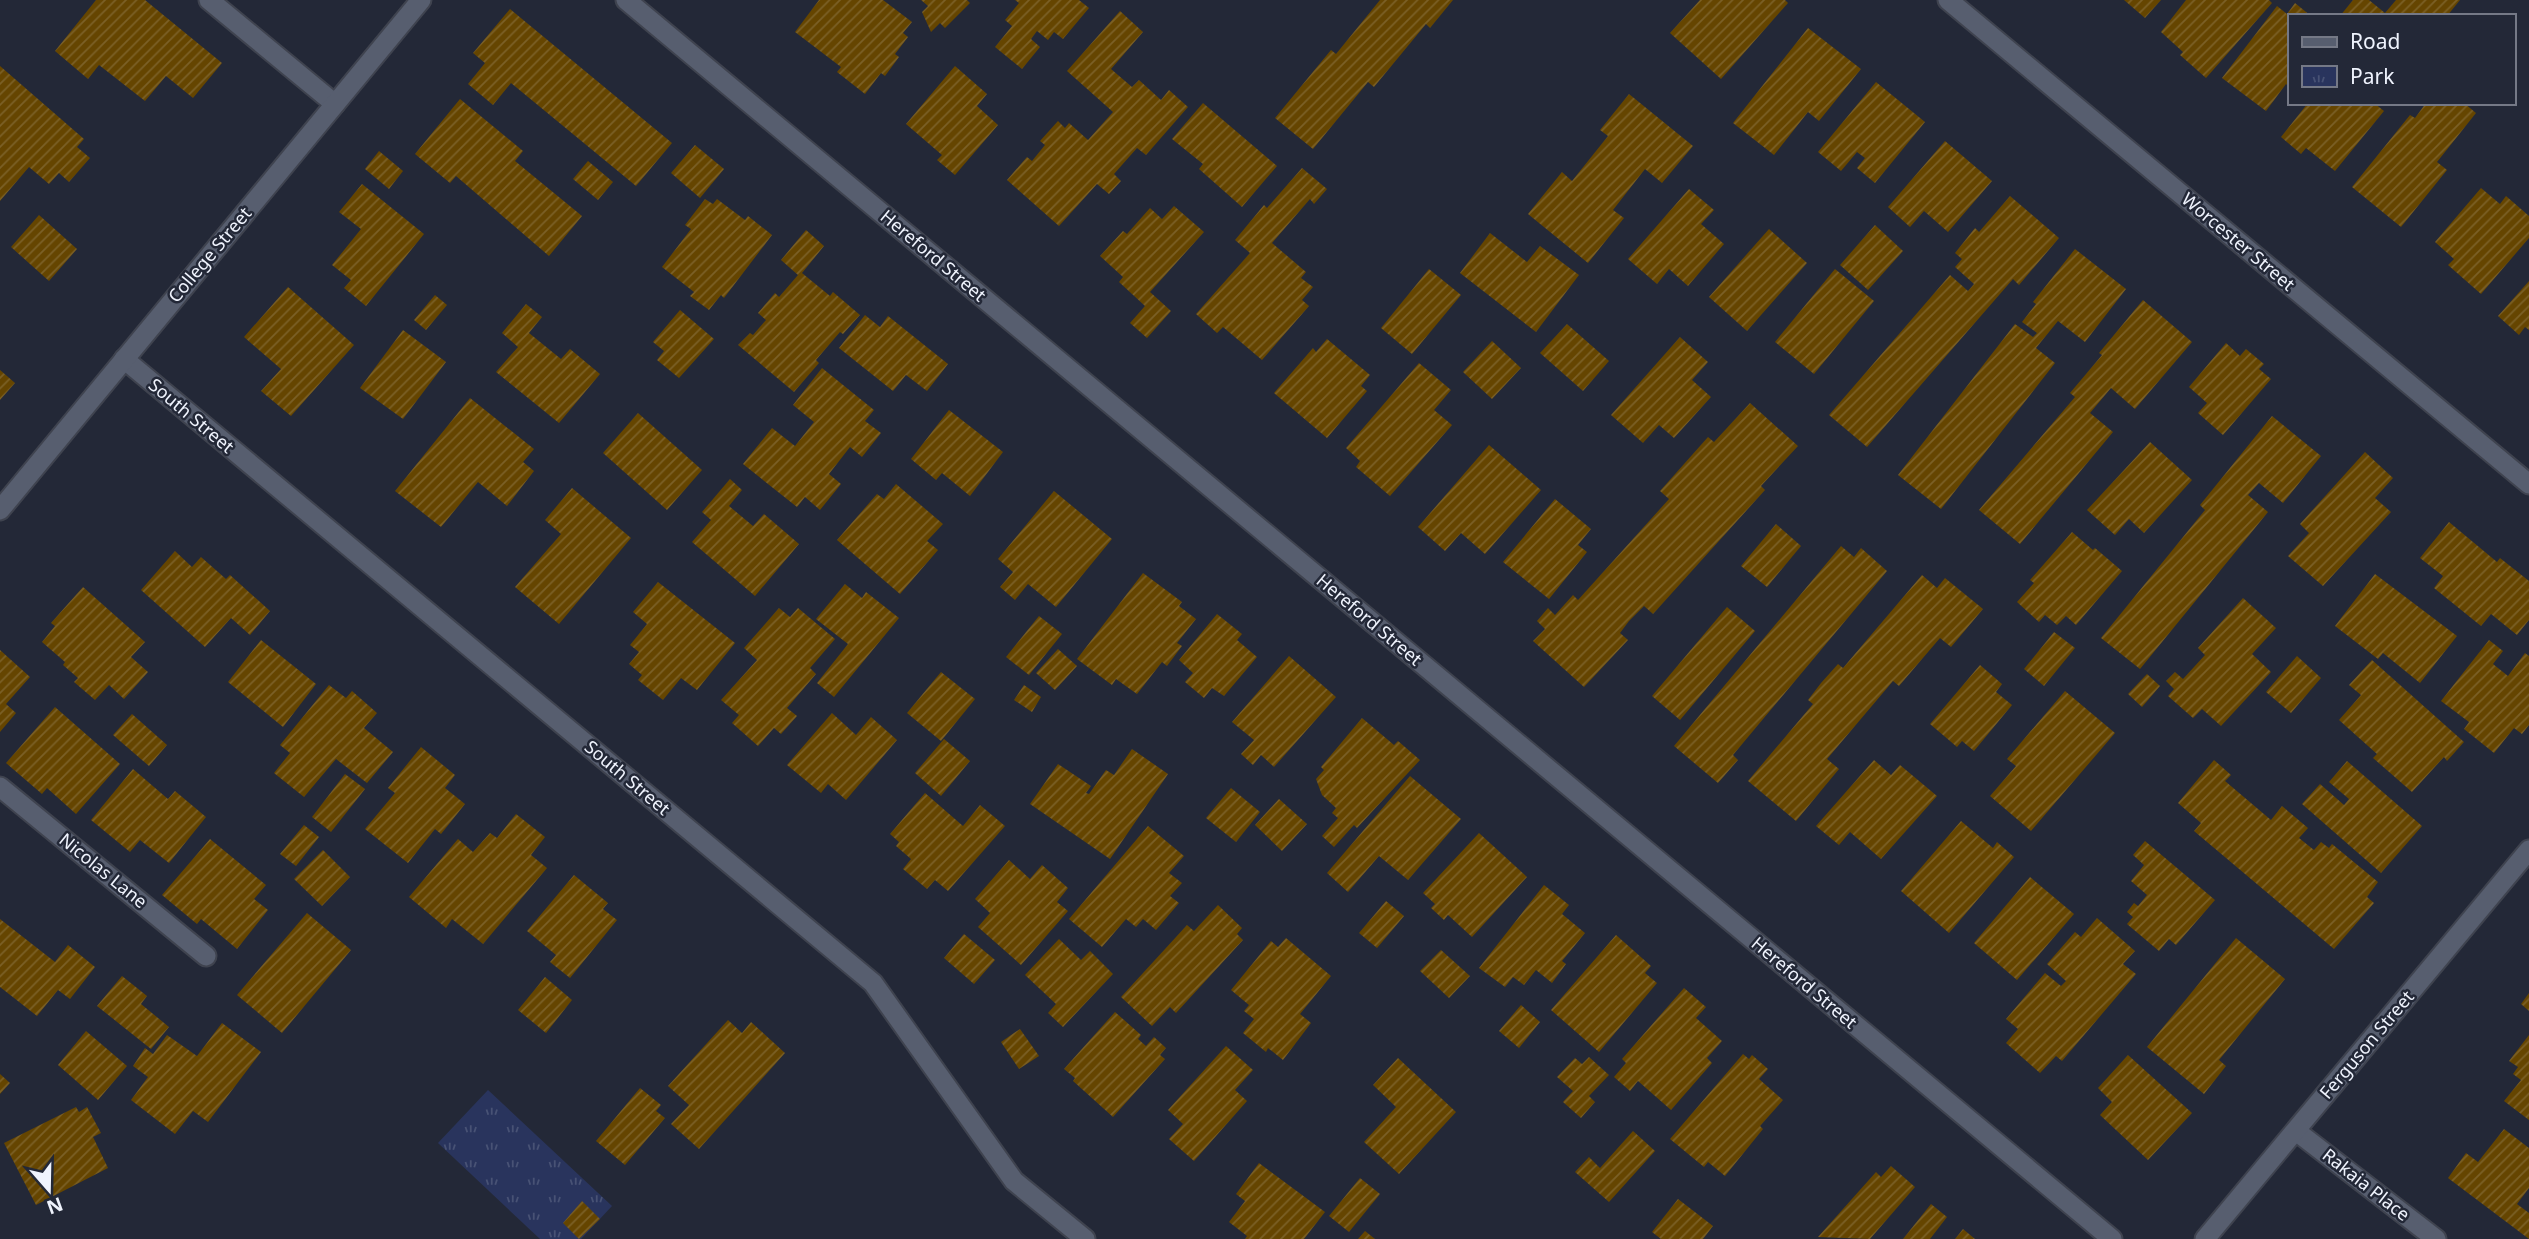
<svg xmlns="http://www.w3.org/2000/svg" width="2529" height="1239" viewBox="0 0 2529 1239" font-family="'Noto Sans',sans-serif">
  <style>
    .park { fill: url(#park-tufts) }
    .building { fill: url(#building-hatch) }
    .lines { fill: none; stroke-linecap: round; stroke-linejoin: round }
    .service-casing { stroke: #3f434f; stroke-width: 23 }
    .minor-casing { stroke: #3f434f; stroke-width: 23 }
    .tertiary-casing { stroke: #3f434f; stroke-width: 23 }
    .service { stroke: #575e6f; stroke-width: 19 }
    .minor { stroke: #575e6f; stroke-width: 19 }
    .tertiary { stroke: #575e6f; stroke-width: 19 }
    .labels { text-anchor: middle; stroke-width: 5; stroke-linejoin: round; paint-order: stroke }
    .street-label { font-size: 18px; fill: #eff3fd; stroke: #232837 }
  </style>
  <defs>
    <pattern id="park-tufts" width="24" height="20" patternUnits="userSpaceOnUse" patternTransform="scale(1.75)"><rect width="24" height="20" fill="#29345d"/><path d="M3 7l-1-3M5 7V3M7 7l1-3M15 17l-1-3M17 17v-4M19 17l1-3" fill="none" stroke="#485275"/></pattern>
    <pattern id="building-hatch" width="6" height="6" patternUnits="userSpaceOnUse" patternTransform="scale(1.75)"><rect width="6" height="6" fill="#654500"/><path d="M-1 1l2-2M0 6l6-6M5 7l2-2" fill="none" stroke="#7b6026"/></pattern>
  </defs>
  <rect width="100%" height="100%" fill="#232837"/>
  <polygon class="park" points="488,1090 612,1206 581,1239 540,1239 438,1143"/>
  <g class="building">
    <polygon points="96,0 145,0 222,63 193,98 166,76 145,101 99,65 88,79 55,51"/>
    <polygon points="819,0 883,0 912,22 903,33 908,37 895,54 899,57 885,76 881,73 865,94 837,72 841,67 795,32"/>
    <polygon points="921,0 967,0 970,3 945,28 940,23 931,32 922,12 928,6"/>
    <polygon points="1015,0 1079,0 1089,8 1063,39 1054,32 1048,40 1037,31 1031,39 1040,47 1022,69 995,47 1012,26 1005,20 1019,3"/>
    <polygon points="1380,0 1453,0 1430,28 1426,24 1374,87 1368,82 1313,149 1275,118 1331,50 1336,54"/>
    <polygon points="1700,0 1785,0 1788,3 1721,79 1670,33"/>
    <polygon points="2124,0 2161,0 2145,18"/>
    <polygon points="2186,0 2269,0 2272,3 2206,78 2180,55 2183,52 2161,32"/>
    <polygon points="2353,0 2369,0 2385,13 2396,0 2460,0 2447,16 2340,16"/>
    <polygon points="2295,3 2311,16 2289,16 2289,87 2286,84 2266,111 2222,78 2277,6 2287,14"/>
    <polygon points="510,9 672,143 636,186 511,83 493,105 468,84 485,63 473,53"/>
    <polygon points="1120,11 1143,32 1111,69 1132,87 1139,80 1161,100 1169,90 1188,107 1146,155 1137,148 1114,174 1121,181 1109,194 1097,184 1059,226 1007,180 1027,157 1032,161 1045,145 1040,141 1058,121 1065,128 1069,123 1088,140 1113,112 1067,71"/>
    <polygon points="1808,28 1861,69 1819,121 1808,112 1774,155 1733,123"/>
    <polygon points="0,66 84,139 77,147 90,158 69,182 59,173 49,184 29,167 0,201"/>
    <polygon points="955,66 987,94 977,106 998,125 955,175 937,160 942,155 906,124"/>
    <polygon points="1876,82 1925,122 1875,183 1857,168 1865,158 1857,152 1841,171 1818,152"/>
    <polygon points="1629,94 1693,146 1662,183 1645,169 1613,210 1624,218 1588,263 1528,214 1562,172 1572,181 1608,136 1600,130"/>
    <polygon points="460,99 523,151 515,161 582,216 549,256 456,176 450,183 415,154"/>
    <polygon points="1203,103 1277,166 1242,207 1199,169 1203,164 1172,139"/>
    <polygon points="2308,103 2374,103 2384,111 2335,171 2306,148 2301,154 2281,137"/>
    <polygon points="2426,103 2464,103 2476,113 2437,162 2447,170 2401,227 2352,187 2410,115 2415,118"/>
    <polygon points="1945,141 1992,181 1948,232 1924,211 1910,227 1888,207"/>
    <polygon points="695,145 724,169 700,198 671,173"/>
    <polygon points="379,151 403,171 389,189 365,169"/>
    <polygon points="588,161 613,182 598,200 573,179"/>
    <polygon points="1302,168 1327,189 1314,204 1310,199 1272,243 1306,272 1301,278 1313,287 1302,300 1309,306 1262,360 1223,327 1217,333 1196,314 1250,253 1235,240 1264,205 1267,208"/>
    <polygon points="362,184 424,234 366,306 344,288 351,280 332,265 361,229 339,212"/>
    <polygon points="2481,188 2500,204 2506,196 2529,216 2529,238 2481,294 2448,265 2454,259 2435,242"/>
    <polygon points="1689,189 1714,210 1701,224 1724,244 1688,286 1669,269 1657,284 1628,259"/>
    <polygon points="2010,196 2059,238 2019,285 2013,279 1867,447 1829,415 1950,275 1968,291 1974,284 1955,267 1962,259 1955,253 1975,228 1979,232"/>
    <polygon points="705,199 713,204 717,199 745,220 748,216 772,235 724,298 721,295 709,310 690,296 694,292 662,267 691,229 685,225"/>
    <polygon points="1174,206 1204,232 1150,292 1171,311 1147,338 1130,323 1145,306 1119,282 1123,277 1100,256 1123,231 1127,234 1150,208 1162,219"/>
    <polygon points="39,215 77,249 49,281 11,247"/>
    <polygon points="1875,225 1903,251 1868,290 1840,265"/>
    <polygon points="1769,229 1807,263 1747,331 1709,297"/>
    <polygon points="806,230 824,246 802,273 830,296 833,292 860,315 843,334 840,332 816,360 819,363 794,392 738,345 750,333 753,335 766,320 758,313 775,293 779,297 798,275 781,260"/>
    <polygon points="1490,233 1527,262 1540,246 1579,275 1536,332 1460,273"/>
    <polygon points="2075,249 2126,289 2085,342 2058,321 2036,348 2055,363 1941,509 1898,475 2015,324 2033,337 2037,333 2022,322 2036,304 2033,302"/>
    <polygon points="1429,269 1461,295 1412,354 1381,328"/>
    <polygon points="1835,269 1874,301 1814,374 1775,342"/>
    <polygon points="2529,281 2529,330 2525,327 2519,335 2498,316"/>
    <polygon points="288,287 354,345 291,416 261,391 281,369 244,337"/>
    <polygon points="435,295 447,305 426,330 414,320"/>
    <polygon points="2143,300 2192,342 2135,409 2111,388 2090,413 2113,432 2020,544 1979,510 2075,397 2070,393 2102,355 2099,353"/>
    <polygon points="526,304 542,317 529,333 561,359 570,349 600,374 559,423 496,372 518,347 502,333"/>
    <polygon points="680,310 714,339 679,378 657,360 664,351 653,342"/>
    <polygon points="865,315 880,327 888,316 948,364 927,391 906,375 893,391 839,348"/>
    <polygon points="1567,324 1609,361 1583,391 1540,353"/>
    <polygon points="403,330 446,362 403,419 360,388"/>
    <polygon points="1680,337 1708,362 1692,380 1711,397 1674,438 1659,425 1643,443 1611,415"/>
    <polygon points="1327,339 1370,375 1361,386 1367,391 1327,438 1274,393 1313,348 1316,352"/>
    <polygon points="1492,341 1521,368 1492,399 1463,372"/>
    <polygon points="2226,343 2240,356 2246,349 2264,364 2259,369 2271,379 2223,435 2198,413 2207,403 2189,387"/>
    <polygon points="1419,363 1451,390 1434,410 1452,425 1390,496 1356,467 1360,461 1346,448"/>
    <polygon points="822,368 874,410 865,421 881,433 862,457 850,447 829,474 841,484 820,510 805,497 797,507 743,464 772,428 795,446 814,422 793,405"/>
    <polygon points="0,370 15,383 0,400"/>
    <polygon points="470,398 534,449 523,462 534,471 507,506 478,482 441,527 395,491"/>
    <polygon points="1750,403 1798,446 1761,486 1765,490 1653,614 1644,606 1629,621 1620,633 1628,640 1584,687 1533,641 1545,629 1537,621 1548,608 1555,615 1573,595 1578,600 1669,499 1660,491 1708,437 1714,442"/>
    <polygon points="949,410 1003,452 970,496 942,473 936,480 911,459"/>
    <polygon points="638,413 702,470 667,510 603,453"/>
    <polygon points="2272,416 2321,456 2283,503 2259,483 2248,495 2268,512 2140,669 2101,638 2205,510 2200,505"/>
    <polygon points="2150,442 2192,480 2144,533 2129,519 2115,535 2087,510"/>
    <polygon points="1489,445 1541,490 1485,554 1461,533 1445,551 1418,527"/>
    <polygon points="2365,452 2393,478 2375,498 2391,512 2323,586 2288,556 2309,533 2300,524"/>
    <polygon points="730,479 742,490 729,506 753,526 764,514 799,544 755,596 692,542 711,520 702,512"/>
    <polygon points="896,484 943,524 927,541 938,550 900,594 837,540 877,494 884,499"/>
    <polygon points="572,488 631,538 559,624 515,587 561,534 545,520"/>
    <polygon points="1054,491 1112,539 1056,607 1028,584 1015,600 1000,587 1013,572 998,559"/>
    <polygon points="1555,499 1591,529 1578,545 1587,552 1549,599 1503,562"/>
    <polygon points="2449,522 2497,562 2500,558 2529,581 2529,620 2517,635 2491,614 2481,626 2434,588 2443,576 2420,558"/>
    <polygon points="1776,524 1801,546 1767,587 1741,566"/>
    <polygon points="2072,532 2093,550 2095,548 2122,571 2076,625 2066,616 2057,625 2045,615 2039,622 2017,602 2034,583 2030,580"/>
    <polygon points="1841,546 1854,557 1861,548 1887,571 1733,755 1738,760 1718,783 1674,746"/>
    <polygon points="175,551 192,567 201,557 226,579 230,575 270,611 250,635 231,618 205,647 141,590"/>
    <polygon points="1143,573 1182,602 1179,606 1196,619 1177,643 1182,646 1167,666 1162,662 1137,694 1116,679 1112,685 1077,659"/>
    <polygon points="2375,574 2457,636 2420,683 2383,653 2378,659 2335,626"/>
    <polygon points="1922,575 1937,588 1945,578 1983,609 1951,647 1940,638 1899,686 1893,681 1827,759 1839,769 1796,821 1748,781 1813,704 1808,700 1821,683 1838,664 1843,668"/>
    <polygon points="658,582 735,643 697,690 681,678 663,700 638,680 642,675 629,664 639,652 630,645 647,624 633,612"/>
    <polygon points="845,584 862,598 866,592 899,618 834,697 817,683 848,644 816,619"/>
    <polygon points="83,587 145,642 131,657 148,672 124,699 109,685 95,700 74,682 78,678 63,665 65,662 42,642 55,626 51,623"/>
    <polygon points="2243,598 2276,628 2252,654 2271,672 2221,726 2202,709 2193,718 2168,696 2174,689 2166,681 2175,672 2183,679 2205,655 2198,648"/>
    <polygon points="1727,607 1755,631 1680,720 1652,696"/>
    <polygon points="779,608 790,617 798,608 835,639 810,668 816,674 787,708 797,716 781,734 774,728 758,746 732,723 739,715 721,700 757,660 744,648"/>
    <polygon points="1217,614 1242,634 1237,640 1257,657 1224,696 1212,688 1204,698 1185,682 1193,673 1179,660"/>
    <polygon points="1039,616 1062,634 1029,675 1006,657"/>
    <polygon points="2054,632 2075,648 2044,686 2024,669"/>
    <polygon points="261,640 316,684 283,727 228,682"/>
    <polygon points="2489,640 2503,651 2493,664 2508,676 2525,653 2529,656 2529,725 2522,734 2514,728 2494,753 2464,729 2469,722 2441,701"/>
    <polygon points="1058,649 1077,666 1055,690 1036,673"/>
    <polygon points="0,650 30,677 6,704 16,713 0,732"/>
    <polygon points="1289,656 1336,697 1274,767 1261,755 1253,765 1241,754 1254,740 1232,722"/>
    <polygon points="2297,656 2321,678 2291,713 2266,692"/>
    <polygon points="2372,660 2464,742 2447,761 2444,757 2412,792 2373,758 2377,754 2339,720 2361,695 2349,685"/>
    <polygon points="1980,665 2002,684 1996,692 2012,705 1974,751 1962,741 1957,747 1930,724"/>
    <polygon points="941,672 975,699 941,741 907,713"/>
    <polygon points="2147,674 2160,686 2142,707 2128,694"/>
    <polygon points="329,685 346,698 352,691 377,713 364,728 393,752 367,783 336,759 304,797 274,773 290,753 280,745"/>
    <polygon points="1024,685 1041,697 1032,712 1014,700"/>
    <polygon points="2065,691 2115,733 2031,831 1990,796 2016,766 2007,759"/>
    <polygon points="55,707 120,764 76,814 47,788 42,794 6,763"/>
    <polygon points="832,713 856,735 871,717 897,740 846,800 828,784 821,793 787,765"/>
    <polygon points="132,714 167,745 149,766 113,735"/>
    <polygon points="1362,718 1394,745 1398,741 1420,760 1357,828 1354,825 1334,847 1322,836 1338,818 1332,813 1336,808 1322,795 1316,779 1324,770 1321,767"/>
    <polygon points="944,739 970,761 941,796 915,773"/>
    <polygon points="421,747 455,775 445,788 465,804 441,834 435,829 408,863 365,829 395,793 388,788"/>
    <polygon points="1132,749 1168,774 1110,859 1030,804 1058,764 1091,786 1086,793 1089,794 1106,770 1114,775"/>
    <polygon points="1874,760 1891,775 1900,765 1937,796 1881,859 1850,832 1839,845 1816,826"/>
    <polygon points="2214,760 2231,775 2225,781 2271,820 2282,806 2308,828 2299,838 2314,850 2321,842 2329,848 2332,844 2378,882 2367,897 2374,903 2334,949 2194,831 2201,823 2178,803"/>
    <polygon points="2347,761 2422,826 2381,873 2302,804 2320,784 2344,805 2349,799 2329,782"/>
    <polygon points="133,769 168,799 175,791 206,817 169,863 140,840 130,852 91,820"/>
    <polygon points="345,774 365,789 331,832 312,817"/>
    <polygon points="1410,776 1461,819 1408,880 1379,856 1348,892 1327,873"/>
    <polygon points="1231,788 1260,812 1236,842 1206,818"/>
    <polygon points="925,793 963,826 980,805 1005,826 948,891 935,880 927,889 903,869 911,859 896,846 899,842 890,834"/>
    <polygon points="1279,799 1307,824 1282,851 1255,825"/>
    <polygon points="516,814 545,837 531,855 547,868 483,944 452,919 446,928 409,897 458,839 473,852 490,833 497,838"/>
    <polygon points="1961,821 1993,848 1997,842 2014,857 1949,933 1901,891"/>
    <polygon points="304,825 319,837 296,866 280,854"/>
    <polygon points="1148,826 1184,856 1169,873 1182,883 1170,896 1179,903 1156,930 1143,919 1136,927 1126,919 1102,947 1069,919"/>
    <polygon points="1479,833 1527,877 1472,937 1448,915 1444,920 1431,908 1435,904 1423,893"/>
    <polygon points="210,839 266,885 254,899 268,910 237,949 201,919 197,924 162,895"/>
    <polygon points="2145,841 2215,900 2176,945 2169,939 2159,951 2127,924 2133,917 2127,912 2134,903 2138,906 2147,895 2131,881 2144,865 2133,855"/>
    <polygon points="323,850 350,877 322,906 294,879"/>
    <polygon points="1009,860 1030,879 1042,865 1068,888 1057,902 1068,911 1021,965 978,927 990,913 975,899"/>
    <polygon points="574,875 608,903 603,909 617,920 570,978 550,962 556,955 527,931"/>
    <polygon points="2030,877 2074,914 2017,980 1974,943"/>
    <polygon points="1544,885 1569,905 1562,914 1585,933 1562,961 1566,964 1552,983 1536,970 1524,985 1513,977 1505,987 1479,968"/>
    <polygon points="1386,901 1404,916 1377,948 1359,933"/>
    <polygon points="1218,905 1242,928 1237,934 1243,940 1176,1013 1170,1007 1152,1026 1121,997 1187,925 1194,931"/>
    <polygon points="307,913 351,950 282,1033 237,995"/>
    <polygon points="2097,918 2135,951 2123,964 2136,974 2062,1061 2056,1056 2040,1073 2006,1043 2018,1029 2006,1019 2045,973 2061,986 2066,981 2047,964 2075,932 2081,937"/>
    <polygon points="0,919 55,962 68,945 95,967 70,999 58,990 37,1016 0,987"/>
    <polygon points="964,934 995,960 974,984 944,958"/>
    <polygon points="1616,935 1651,966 1645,973 1657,983 1599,1052 1551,1010"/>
    <polygon points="1286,938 1331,976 1300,1014 1311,1023 1283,1060 1268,1048 1266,1052 1243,1033 1254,1019 1244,1011 1249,1005 1231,990 1271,941 1278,947"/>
    <polygon points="2236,938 2285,979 2219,1060 2226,1066 2204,1094 2147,1047"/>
    <polygon points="1059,939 1081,960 1090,951 1113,974 1063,1027 1048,1013 1056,1004 1025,975"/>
    <polygon points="1441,950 1470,976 1449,998 1420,971"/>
    <polygon points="122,976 147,996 141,1004 169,1027 151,1049 97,1006"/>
    <polygon points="545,977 572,1000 546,1033 518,1010"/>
    <polygon points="1684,988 1706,1007 1696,1018 1722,1041 1707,1058 1712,1063 1671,1110 1638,1081 1630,1091 1614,1077 1626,1063 1622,1059"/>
    <polygon points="2529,993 2529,1011 2521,1004"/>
    <polygon points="1521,1005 1540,1022 1519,1048 1499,1031"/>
    <polygon points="1115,1012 1141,1035 1138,1039 1146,1046 1154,1037 1166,1048 1160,1055 1165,1059 1113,1117 1073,1081 1075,1078 1064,1069"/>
    <polygon points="728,1020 742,1033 751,1022 785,1053 699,1149 671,1124 689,1105 668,1086"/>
    <polygon points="222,1023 261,1052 208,1122 193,1111 175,1134 131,1100 148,1077 133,1066 145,1048 153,1054 167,1035 197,1056"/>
    <polygon points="1020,1029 1039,1056 1019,1069 1001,1042"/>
    <polygon points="86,1031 127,1066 98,1100 58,1065"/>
    <polygon points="2529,1035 2529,1120 2504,1101 2521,1080 2513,1074 2518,1067 2509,1061"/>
    <polygon points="1226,1046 1253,1070 1235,1090 1247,1101 1194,1161 1169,1139 1183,1124 1168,1110"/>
    <polygon points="1743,1054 1749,1059 1752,1055 1768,1069 1759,1079 1783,1100 1760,1126 1763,1129 1725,1176 1708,1162 1704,1167 1670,1139"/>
    <polygon points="2128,1055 2192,1113 2148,1160 2100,1115 2112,1102 2098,1088"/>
    <polygon points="1589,1057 1609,1075 1589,1096 1595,1102 1581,1118 1563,1102 1573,1091 1557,1077 1575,1058 1582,1064"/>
    <polygon points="1398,1058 1456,1112 1399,1174 1364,1142 1396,1107 1373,1085"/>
    <polygon points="0,1074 10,1083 0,1094"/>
    <polygon points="640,1088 661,1105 656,1111 665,1118 625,1165 596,1141"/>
    <polygon points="76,1107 79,1112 87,1107 101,1133 93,1137 108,1168 36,1205 4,1143"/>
    <polygon points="2504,1129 2529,1148 2529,1188 2517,1204 2529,1213 2529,1239 2448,1178 2466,1153 2478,1162"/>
    <polygon points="1633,1131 1655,1151 1609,1202 1575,1172 1589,1157 1600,1168"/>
    <polygon points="1259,1163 1325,1212 1304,1239 1245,1239 1247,1236 1229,1222 1245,1201 1236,1194"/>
    <polygon points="1891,1166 1915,1187 1870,1239 1818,1237 1876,1172 1881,1177"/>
    <polygon points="1360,1178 1380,1194 1349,1232 1329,1216"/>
    <polygon points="1678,1199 1713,1226 1703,1239 1661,1239 1652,1232"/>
    <polygon points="582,1201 600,1219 579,1239 563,1223"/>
    <polygon points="1931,1204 1947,1217 1930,1239 1903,1239"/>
    <polygon points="1963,1229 1975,1239 1955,1239"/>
    <polygon points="1365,1231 1375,1239 1358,1239"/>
  </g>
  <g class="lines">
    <g class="service-casing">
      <polyline id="service" points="209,0 335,104"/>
    </g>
    <g class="minor-casing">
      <g id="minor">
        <polyline points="626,0 2112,1239"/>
        <polyline points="1948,0 2529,484"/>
        <polyline points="124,359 873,983 1014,1181 1085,1239"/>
        <polyline points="0,787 206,956"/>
        <polyline points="2296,1131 2436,1239"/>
      </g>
    </g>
    <g class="tertiary-casing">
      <g id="tertiary">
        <polyline points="0,510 421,0"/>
        <polyline points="2205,1239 2529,850"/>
      </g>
    </g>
    <use href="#service" class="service"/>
    <use href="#minor" class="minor"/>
    <use href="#tertiary" class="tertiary"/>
  </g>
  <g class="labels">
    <g class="street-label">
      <text transform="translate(2238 242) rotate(40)" y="6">Worcester Street</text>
      <text transform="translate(210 255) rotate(-50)" y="6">College Street</text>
      <text transform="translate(933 256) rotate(40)" y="6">Hereford Street</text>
      <text transform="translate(191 416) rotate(40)" y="6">South Street</text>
      <text transform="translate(1369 620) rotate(40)" y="6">Hereford Street</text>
      <text transform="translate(627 778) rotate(40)" y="6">South Street</text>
      <text transform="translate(103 871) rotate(39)" y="6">Nicolas Lane</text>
      <text transform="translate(1804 983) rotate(40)" y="6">Hereford Street</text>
      <text transform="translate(2367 1045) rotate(-50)" y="6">Ferguson Street</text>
      <text transform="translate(2366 1185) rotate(38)" y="6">Rakaia Place</text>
    </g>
  </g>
  <rect x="2288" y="14" width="228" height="91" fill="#232837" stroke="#757986" stroke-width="2"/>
  <rect x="2302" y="37" width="35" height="10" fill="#575e6f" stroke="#757986" stroke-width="2"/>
  <text x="2350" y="49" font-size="21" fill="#eff3fd">Road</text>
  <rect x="2302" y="66" width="35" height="21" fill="url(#park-tufts)" stroke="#757986" stroke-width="2"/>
  <text x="2350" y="84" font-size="21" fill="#eff3fd">Park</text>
  <g transform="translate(49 1190) rotate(160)" stroke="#232837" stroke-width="5" paint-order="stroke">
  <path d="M0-5L12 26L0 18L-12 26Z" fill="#eff3fd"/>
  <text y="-10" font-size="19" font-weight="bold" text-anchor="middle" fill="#eff3fd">N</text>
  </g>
</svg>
